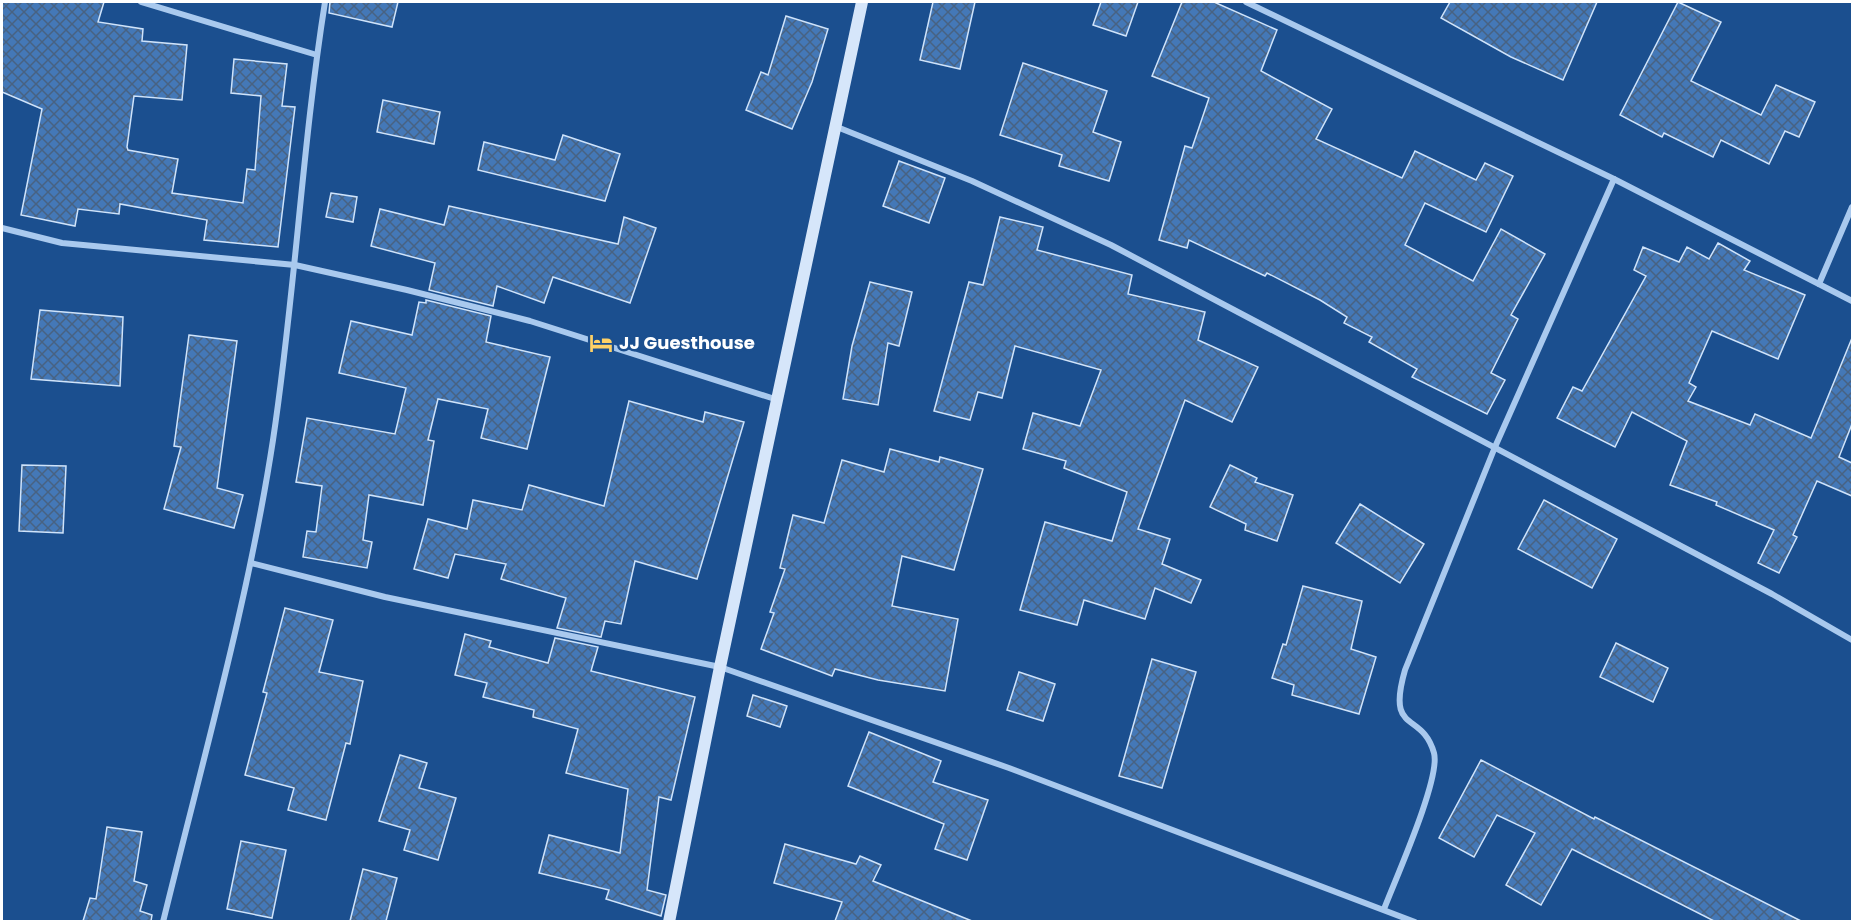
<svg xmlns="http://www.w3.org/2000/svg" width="1854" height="923" viewBox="0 0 1854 923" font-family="Poppins,sans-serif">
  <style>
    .building { fill: url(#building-cross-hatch); stroke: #cfe3fa; stroke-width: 1.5 }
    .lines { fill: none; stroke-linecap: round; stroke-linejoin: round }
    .street { stroke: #a9c9ee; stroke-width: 6 }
    .secondary { stroke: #d6e6fa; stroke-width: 12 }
    .labels { text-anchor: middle; stroke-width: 5; stroke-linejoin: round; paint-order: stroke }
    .poi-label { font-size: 18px; font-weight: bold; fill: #fff; stroke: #1b4f8f; text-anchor: start }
  </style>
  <defs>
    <pattern id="building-cross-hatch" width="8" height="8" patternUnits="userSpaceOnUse" patternTransform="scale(1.5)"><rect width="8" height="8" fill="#4478b7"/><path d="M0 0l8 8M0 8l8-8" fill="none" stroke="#486282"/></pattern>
  </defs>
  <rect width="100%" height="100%" fill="#1b4f8f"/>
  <g class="building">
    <polygon points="2,2 104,2 98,22 143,29 142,41 187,45 182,100 134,96 127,147 128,150 178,159 172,193 243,203 247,169 255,170 261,96 231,93 234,59 287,64 282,106 295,107 278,247 204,240 207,220 120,204 119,214 78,209 75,226 21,215 42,109 2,92"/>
    <polygon points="330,2 398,2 392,27 329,13"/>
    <polygon points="933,2 975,2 960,69 920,60"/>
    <polygon points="1101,2 1138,2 1126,36 1093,25"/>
    <polygon points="1182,2 1214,2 1277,30 1261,71 1332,109 1316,139 1402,178 1415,151 1476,180 1485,163 1513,176 1486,232 1425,203 1405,245 1473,281 1501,229 1545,254 1511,315 1518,319 1491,373 1505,380 1487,414 1412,377 1417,369 1369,342 1372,337 1344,323 1347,317 1320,300 1267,273 1265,276 1189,240 1187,248 1159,240 1185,146 1192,148 1209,98 1152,76"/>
    <polygon points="1450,2 1597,2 1563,80 1511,57 1441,18"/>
    <polygon points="1678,2 1721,22 1691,81 1761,115 1776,85 1815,102 1799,137 1785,131 1769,164 1721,140 1713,157 1664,133 1662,137 1620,115"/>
    <polygon points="786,16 828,29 812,82 792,129 746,110 761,72 768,75"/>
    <polygon points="1023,63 1107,91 1093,132 1121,142 1109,181 1059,166 1062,155 1000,135"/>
    <polygon points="383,100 440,112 434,144 377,132"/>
    <polygon points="563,135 620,154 605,201 478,170 484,142 555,160"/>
    <polygon points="899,161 945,178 929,223 883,206"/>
    <polygon points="331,193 357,197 353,222 326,217"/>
    <polygon points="449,206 618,244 624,217 656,228 630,303 553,277 544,303 497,286 493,306 429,290 435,263 371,246 380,209 444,225"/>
    <polygon points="1000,217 1043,227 1037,250 1132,275 1128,294 1205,312 1198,340 1258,367 1232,422 1185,400 1138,529 1170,539 1162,564 1201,580 1191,603 1155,588 1145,619 1084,600 1077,625 1020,610 1045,522 1112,541 1127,492 1064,468 1066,461 1023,449 1033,413 1080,426 1101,370 1015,346 1002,398 978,392 970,420 934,411 969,282 983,285"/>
    <polygon points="1718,243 1750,261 1744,270 1805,295 1778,359 1712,331 1689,383 1696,387 1688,401 1750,425 1755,414 1811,438 1852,338 1852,424 1839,457 1852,463 1852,496 1817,481 1793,535 1797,537 1779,573 1758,563 1774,530 1716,505 1717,502 1670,485 1687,441 1632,412 1615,447 1557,418 1573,387 1582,391 1646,276 1634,270 1643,247 1679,262 1687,247 1709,259"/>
    <polygon points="870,282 912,292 899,346 888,343 878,405 843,399 852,346"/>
    <polygon points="426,300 491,316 486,342 550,357 527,449 481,438 488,409 438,399 428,440 434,441 423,505 369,495 363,540 372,542 367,568 303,557 307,531 316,532 322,486 296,482 307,418 395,434 406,388 339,373 351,321 412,335 419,302 426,303"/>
    <polygon points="40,310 123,317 120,386 31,379"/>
    <polygon points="189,335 237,341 217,488 243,495 234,528 164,509 181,447 174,446"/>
    <polygon points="629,401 703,422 705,412 744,422 697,579 635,561 621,624 605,621 601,637 557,628 566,598 501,579 506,564 455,554 448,578 414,569 428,519 467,529 473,500 522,510 529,485 604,506"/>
    <polygon points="890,449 939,462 940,457 983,469 954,570 902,556 892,606 958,619 945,691 878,680 835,669 832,676 761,649 774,613 770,612 785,569 780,568 793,515 824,523 842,460 884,472"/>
    <polygon points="22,465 66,466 63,533 19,531"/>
    <polygon points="1230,465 1257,478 1255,482 1293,495 1277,541 1245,530 1246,524 1210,507"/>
    <polygon points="1544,500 1617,539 1592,588 1518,549"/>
    <polygon points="1360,504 1424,544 1400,583 1336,543"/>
    <polygon points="1303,586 1362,601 1351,649 1376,657 1359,714 1292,695 1294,685 1272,678 1283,644 1286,645"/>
    <polygon points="285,608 333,620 319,672 363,681 350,744 346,743 326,820 288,810 294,788 245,775 267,693 263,692"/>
    <polygon points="465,634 491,641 489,647 548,663 555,638 598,647 591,671 695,697 671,800 659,797 647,890 666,895 661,916 606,899 609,890 539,873 549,835 620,853 628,789 566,773 578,729 533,717 534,710 483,697 487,683 455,675"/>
    <polygon points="1616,643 1668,668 1653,702 1600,677"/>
    <polygon points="1152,659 1196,672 1162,788 1119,776"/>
    <polygon points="1019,672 1055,684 1043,721 1007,710"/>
    <polygon points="753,695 787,706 780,727 747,716"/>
    <polygon points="869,732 941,761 933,782 988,800 967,860 935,849 944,824 848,786"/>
    <polygon points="400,755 427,763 419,788 456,798 438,860 404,850 410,830 379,821"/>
    <polygon points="1481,760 1594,819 1595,817 1801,921 1714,921 1572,849 1541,905 1506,885 1535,833 1497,815 1474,857 1439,838"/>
    <polygon points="107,827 142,832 134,881 147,885 140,911 152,915 151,921 83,921 90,898 96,899"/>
    <polygon points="241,841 286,850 272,918 227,909"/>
    <polygon points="785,844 856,864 860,856 881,865 873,881 972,921 835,921 842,902 774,883"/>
    <polygon points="363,869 397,878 386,921 350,921"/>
  </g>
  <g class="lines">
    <g class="street">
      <polyline points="141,2 317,55"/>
      <polyline points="1246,2 1614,179 1852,301"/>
      <polyline points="837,127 972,181 1111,245 1772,594 1852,640"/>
      <polyline points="2,228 62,243 295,265 407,290 530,321 778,400"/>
      <polyline points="1819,284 1852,207"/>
      <polyline points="251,563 385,597 720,667 1009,768 1415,922"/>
      <path d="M1384,909C1395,880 1441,778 1434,753C1422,710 1386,736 1405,670L1495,447L1614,179"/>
      <path d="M163,922C202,762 248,603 273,440C295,295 302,147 325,2"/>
    </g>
    <polyline class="secondary" points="669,922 720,667 862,2"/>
  </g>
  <defs>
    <g id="hotel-bare" transform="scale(1.8)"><path d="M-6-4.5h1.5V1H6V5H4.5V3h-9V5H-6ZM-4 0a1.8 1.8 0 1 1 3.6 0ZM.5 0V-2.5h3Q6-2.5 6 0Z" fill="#ffd166" stroke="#1b4f8f" stroke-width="2.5" paint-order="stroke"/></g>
  </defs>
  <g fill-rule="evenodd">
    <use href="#hotel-bare" x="601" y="343"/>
  </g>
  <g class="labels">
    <g class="poi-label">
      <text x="619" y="349">JJ Guesthouse</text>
    </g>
  </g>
  <rect width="1854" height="923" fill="none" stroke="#ffffff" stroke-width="6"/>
</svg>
